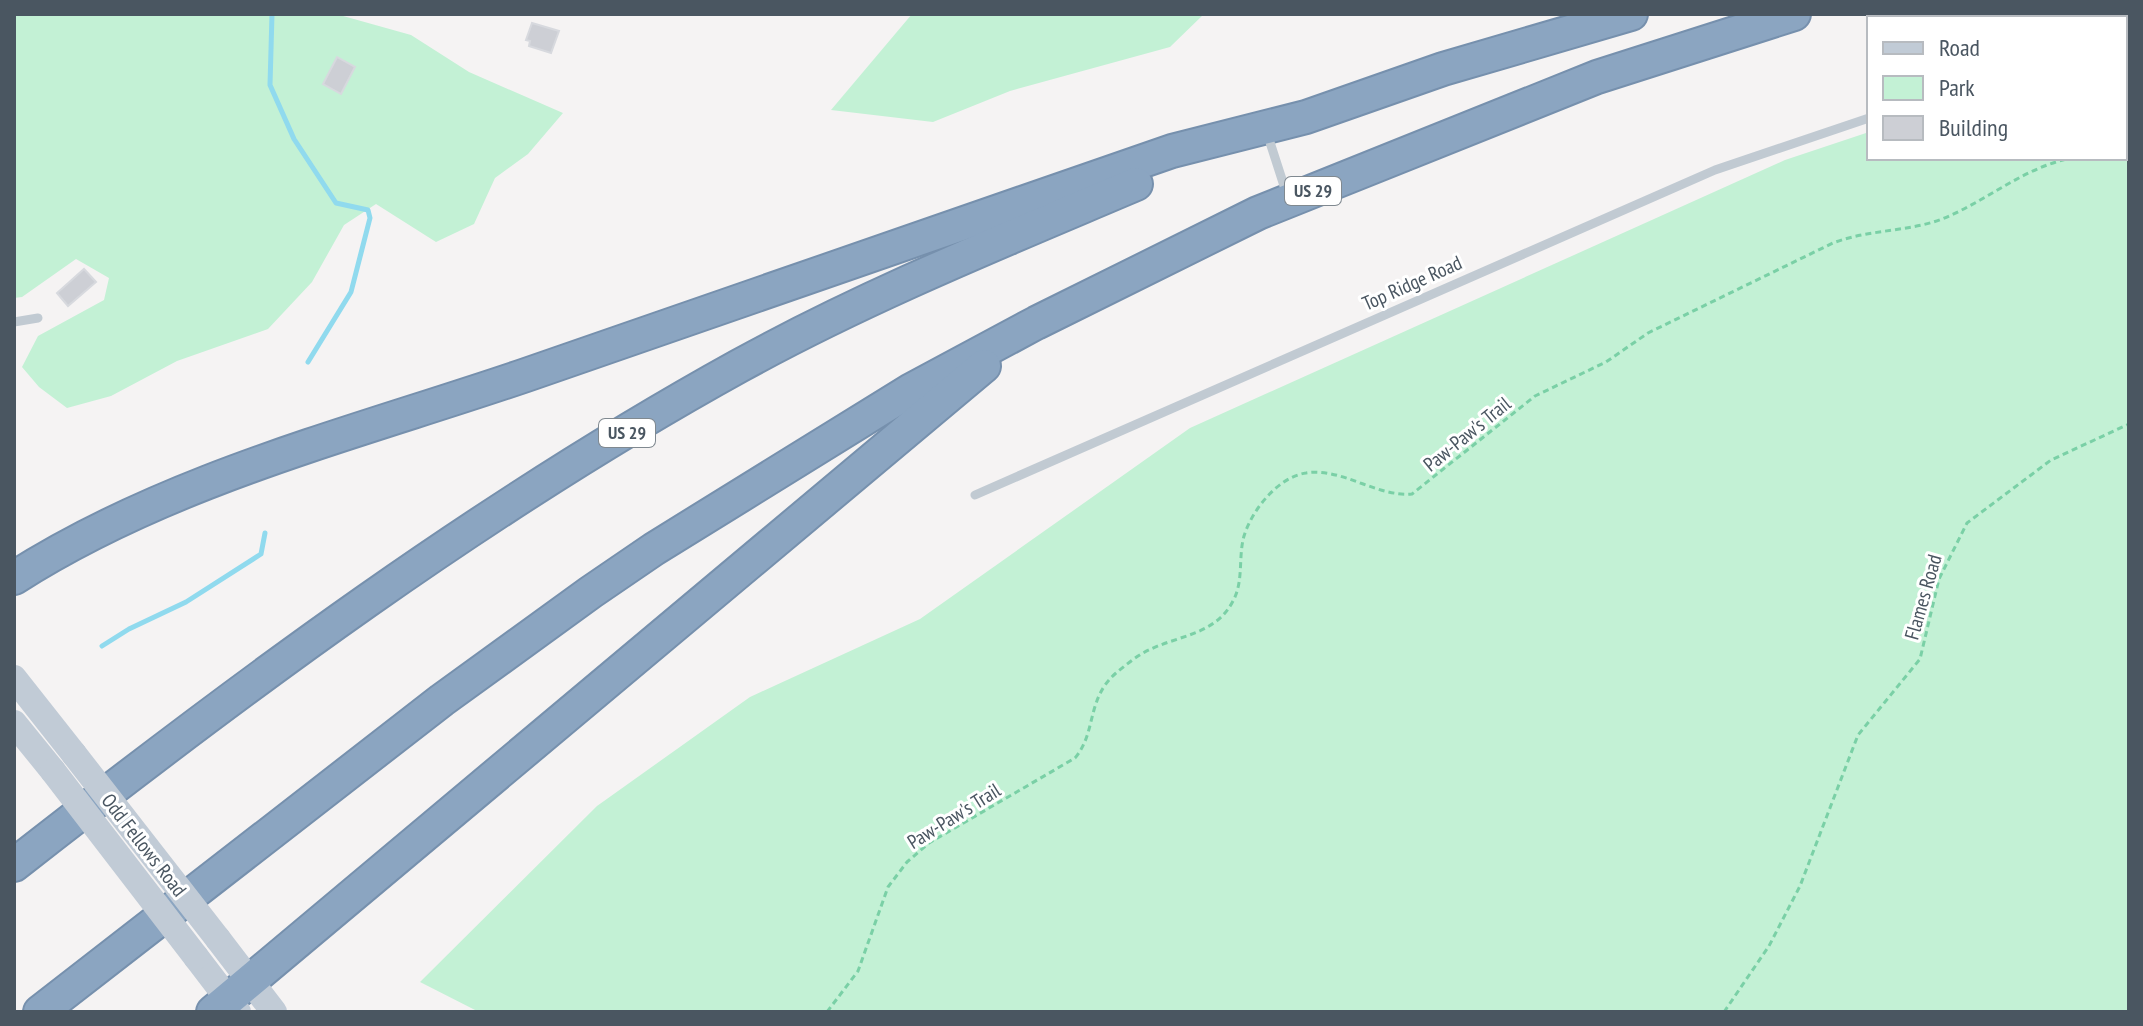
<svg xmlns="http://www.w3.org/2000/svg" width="2143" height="1026" viewBox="0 0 2143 1026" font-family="'PT Sans Narrow',sans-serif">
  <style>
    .green { fill: #c3f1d5 }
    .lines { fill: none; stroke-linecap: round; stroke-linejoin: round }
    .stream { stroke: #90daee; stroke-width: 5 }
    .building { fill: #cdcfd5; stroke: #d7d9de; stroke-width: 2 }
    .highway-casing { stroke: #7690ad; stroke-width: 36 }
    .path { stroke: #7ad0a6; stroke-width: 3; stroke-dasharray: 6 4; stroke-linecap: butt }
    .lane { stroke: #c1cad2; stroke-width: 9 }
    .secondary { stroke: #c1cbd6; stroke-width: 26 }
    .highway { stroke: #8ba5c1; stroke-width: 32 }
    .secondary-bridge { stroke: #c1cbd6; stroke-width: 26 }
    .labels { text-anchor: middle; stroke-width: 6; stroke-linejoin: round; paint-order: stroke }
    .shield { fill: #fff; stroke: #808990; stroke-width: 2 }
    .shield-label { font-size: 18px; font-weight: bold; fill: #4a5661 }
    .street-label { font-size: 20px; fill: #4a5661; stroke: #fff }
  </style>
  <rect width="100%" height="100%" fill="#f5f3f3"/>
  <g class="green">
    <polygon points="14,14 336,14 411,35 469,72 563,113 528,154 495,178 474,224 436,242 376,204 344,225 312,282 268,329 177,361 111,396 67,408 39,387 22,367 38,336 104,300 109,278 76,259 22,297 14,298"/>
    <polygon points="912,14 1204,14 1170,47 1010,91 933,122 831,110"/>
    <polygon points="2129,53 2129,1012 479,1012 420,982 597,806 750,697 920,619 1190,428 1785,160 1869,132 1869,158 2125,158 2125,54"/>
  </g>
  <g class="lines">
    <g class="stream">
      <polyline points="272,14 270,85 294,139 336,203 368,210 370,218 351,292 308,362"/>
      <polyline points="102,646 129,629 186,602 261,554 265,533"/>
    </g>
  </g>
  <g class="building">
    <polygon points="532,23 559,31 551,53 529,46 530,41 526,40"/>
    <polygon points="337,57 355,67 341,94 323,84"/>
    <polygon points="84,269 96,282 68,306 57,293"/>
  </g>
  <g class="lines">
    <g class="highway-casing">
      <g id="highway">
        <path d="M14,578C169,479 353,434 526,375C741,301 956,225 1172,151L1306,117L1443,69L1631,14"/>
        <path d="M14,865C244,685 482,508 739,366C866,296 1002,241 1136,184"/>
        <polyline points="40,1012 442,700 591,592 654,549 911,390 1036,323 1258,213 1597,77 1794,14"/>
        <polyline points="213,1012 984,366"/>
      </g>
    </g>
    <g class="path">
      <polyline points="2125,157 2129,157"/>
      <path d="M827,1012L858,971L888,887L907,862L929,843L1075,758C1097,732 1086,699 1116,673C1127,664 1139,654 1151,649C1181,635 1216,634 1233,601C1244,581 1238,557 1244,536C1252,510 1278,477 1306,473C1341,467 1376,497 1412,494L1535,396L1606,362L1648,333L1833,243C1870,229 1908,232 1942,219C1987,201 2024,167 2072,158"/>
      <polyline points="1724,1012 1769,946 1800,886 1858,735 1920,659 1939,579 1967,523 2051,460 2129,424"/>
    </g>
    <g class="lane">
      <polyline points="2125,40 2129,39"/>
      <polyline points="1267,133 1287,195"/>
      <polyline points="14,322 38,318"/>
      <polyline points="975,495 1715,170 1869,118"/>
    </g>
    <g class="secondary">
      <polyline points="14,678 74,754"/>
      <polyline points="14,723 53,771"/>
      <polyline points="218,939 274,1012"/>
      <polyline points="196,957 238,1012"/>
    </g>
    <use href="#highway" class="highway"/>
    <g class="secondary-bridge">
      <polyline points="74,754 218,939"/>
      <polyline points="53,771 196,957"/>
    </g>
  </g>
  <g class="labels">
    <g class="shield">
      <rect x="1285" y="177" width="56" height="28" rx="6"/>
      <rect x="599" y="419" width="56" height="28" rx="6"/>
    </g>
    <g class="shield-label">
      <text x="1313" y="197">US 29</text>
      <text x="627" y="439">US 29</text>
    </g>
    <g class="street-label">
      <text transform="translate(1412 283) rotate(-24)" y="7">Top Ridge Road</text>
      <text transform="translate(1467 434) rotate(-39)" y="7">Paw-Paw's Trail</text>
      <text transform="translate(1923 597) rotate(-74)" y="7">Flames Road</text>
      <text transform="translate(954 816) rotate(-32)" y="7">Paw-Paw's Trail</text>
      <text transform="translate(144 845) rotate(52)" y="7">Odd Fellows Road</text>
    </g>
  </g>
  <rect width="2143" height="1026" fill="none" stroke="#4a5661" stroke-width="32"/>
  <rect x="1867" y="16" width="260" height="144" fill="#ffffff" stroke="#b7bbc0" stroke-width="2"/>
  <rect x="1883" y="42" width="40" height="12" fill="#c1cbd6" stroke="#b7bbc0" stroke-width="2"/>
  <text x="1939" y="56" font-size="24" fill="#4a5661">Road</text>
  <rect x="1883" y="76" width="40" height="24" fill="#c3f1d5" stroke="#b7bbc0" stroke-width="2"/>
  <text x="1939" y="96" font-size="24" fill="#4a5661">Park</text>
  <rect x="1883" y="116" width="40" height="24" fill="#cdcfd5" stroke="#b7bbc0" stroke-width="2"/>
  <text x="1939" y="136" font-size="24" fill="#4a5661">Building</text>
</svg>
